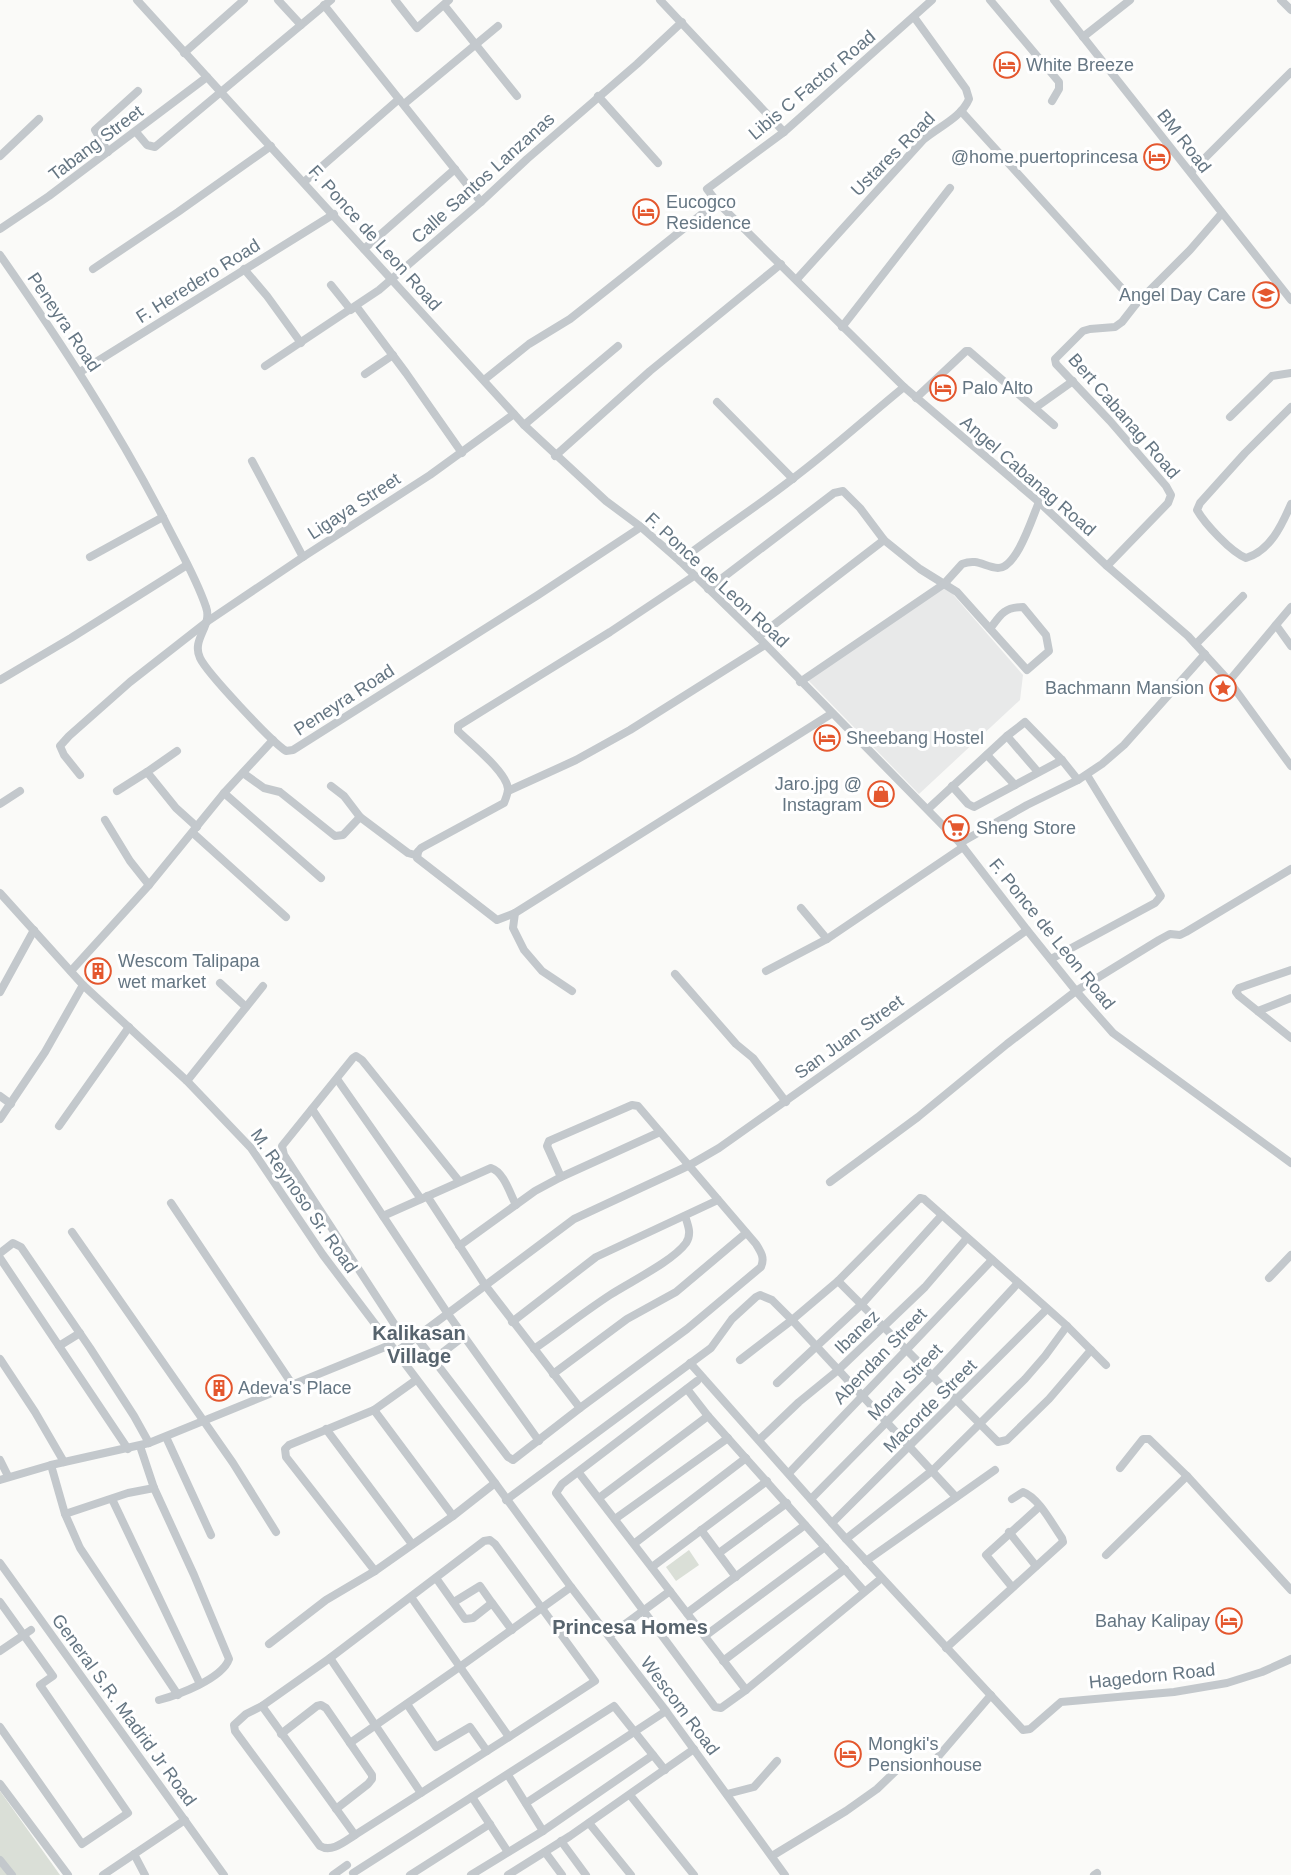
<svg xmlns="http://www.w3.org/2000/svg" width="1291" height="1875" viewBox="0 0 1291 1875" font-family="Arial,sans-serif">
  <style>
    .built { fill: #e8e9e9 }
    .green { fill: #dadfd7 }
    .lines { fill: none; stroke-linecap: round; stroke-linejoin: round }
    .minor { stroke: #c3c8cc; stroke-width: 8 }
    .labels { text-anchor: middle; stroke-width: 6; stroke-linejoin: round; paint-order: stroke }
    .poi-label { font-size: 18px; fill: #657683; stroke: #fff; text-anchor: start }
    .street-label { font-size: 18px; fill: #657683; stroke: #fff }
    .neighbourhood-label { font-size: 20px; font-weight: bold; fill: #57646e; stroke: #fff }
  </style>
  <rect width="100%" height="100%" fill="#fafaf8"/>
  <polygon class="built" points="944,584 1023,675 1020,700 919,794 806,678"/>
  <g class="green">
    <polygon points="689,1550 699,1565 676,1581 666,1567"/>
    <polygon points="0,1791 60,1875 0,1875"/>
  </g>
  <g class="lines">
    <g class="minor">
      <polyline points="137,0 524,425 606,501 641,527 680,561 758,637 960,843 1027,930 1076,991 1113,1033 1291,1163"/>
      <polyline points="278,0 301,25"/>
      <polyline points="395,0 417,28 449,0"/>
      <polyline points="660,0 784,132"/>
      <polyline points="932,0 784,132 707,189 717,202 904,387 1039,502 1107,566 1188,636 1229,681 1291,766"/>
      <polyline points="990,0 1059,82 1059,89 1052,101"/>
      <polyline points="1054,0 1291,300"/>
      <polyline points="1281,0 1291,10"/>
      <polyline points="324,5 481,202"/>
      <polyline points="444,5 517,96"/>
      <polyline points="1083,37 1130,0"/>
      <polyline points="184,53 244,0"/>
      <polyline points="598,96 658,163"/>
      <polyline points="404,104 498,26"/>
      <polyline points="961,111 1136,304"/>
      <polyline points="136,132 147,145 155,147 331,0"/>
      <polyline points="108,152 95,130 138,91"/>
      <polyline points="0,156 39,119"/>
      <polyline points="1191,172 1291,72"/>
      <polyline points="304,182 399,99"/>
      <polyline points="0,229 49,196 207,77"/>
      <polyline points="364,249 455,169"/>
      <path d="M0,255C60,341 117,428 165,521C179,549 196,577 206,607C213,626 191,639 200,658C207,673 271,741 286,751L293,750L538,595L641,527"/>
      <polyline points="93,269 178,212 271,146"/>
      <polyline points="244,269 267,296 301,343"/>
      <path d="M797,279L923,140C938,127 961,118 969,99L966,89L914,17"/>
      <polyline points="331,285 351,310 356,306 406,373 462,453"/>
      <polyline points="842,327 950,188"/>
      <polyline points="265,366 379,290 481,202 527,159 637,64 682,22"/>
      <polyline points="80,372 334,214"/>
      <polyline points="365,374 393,355"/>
      <polyline points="484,380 529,344 570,319 608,289 717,202"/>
      <polyline points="916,398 966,351 969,351 1054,425"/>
      <polyline points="717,402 793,479"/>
      <path d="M1291,407L1245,453L1200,503L1197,510C1205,524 1231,552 1246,558C1270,551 1282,525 1291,504"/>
      <polyline points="1035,408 1073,381"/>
      <polyline points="1230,417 1272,376 1291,373"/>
      <polyline points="524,425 618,346"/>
      <polyline points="555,456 650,371 781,264"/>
      <polyline points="252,461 303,557"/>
      <polyline points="90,557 163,517"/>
      <path d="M680,561C716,533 755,508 791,480C830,451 866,418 904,387"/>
      <polyline points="1107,566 1168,503 1171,495 1166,486 1110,421 1056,364 1055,359 1083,331 1090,329 1115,327 1122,322 1136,304 1190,250 1222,213"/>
      <path d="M708,589L834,493L843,491L860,508L884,540L920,569L957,592L1027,670L1049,651L1046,635L1023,607C1004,607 1000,615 990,629"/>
      <polyline points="1276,625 1291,646"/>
      <polyline points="758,637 884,540"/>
      <polyline points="1196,644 1243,596"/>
      <polyline points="0,680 71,638 187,565"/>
      <polyline points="1229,681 1291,607"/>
      <path d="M800,682L944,584L962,564C978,558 984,567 998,568C1017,568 1032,518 1039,502"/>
      <polyline points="1007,736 1038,772"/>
      <polyline points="177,751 147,772 176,808 197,827"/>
      <polyline points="987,755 1015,785"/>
      <polyline points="243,773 264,788 280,792 335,836 343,835 360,817"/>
      <polyline points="80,775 64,755 60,746 69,736 130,682 208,621 303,557 430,475 514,414"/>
      <path d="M331,786L344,796L360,817L408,853L415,855L421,848L504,803C506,798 508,793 508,789C507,772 470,743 458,731V726L610,632L694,576"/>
      <polyline points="952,786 968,804 974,807 1062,760"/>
      <polyline points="117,791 147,772"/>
      <polyline points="508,791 576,760 630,730 765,645"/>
      <polyline points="224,793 321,878"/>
      <polyline points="0,804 20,791"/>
      <polyline points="928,809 1007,736 1025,722 1062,760 1078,780"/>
      <polyline points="105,820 130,861 149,885"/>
      <polyline points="193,833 286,917"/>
      <polyline points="960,843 1027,805 1078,780 1102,764 1124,745 1205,654"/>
      <polyline points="418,852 417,858 497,920 515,913"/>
      <polyline points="0,893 83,985 187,1081 251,1148 323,1255 495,1483 571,1587 666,1711 785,1875"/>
      <polyline points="801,908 827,939"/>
      <polyline points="1051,959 1155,903 1161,896 1087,775"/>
      <polyline points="1291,970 1239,988 1236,992 1239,996 1291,1038"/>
      <polyline points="71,971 149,885 224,793 273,740"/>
      <polyline points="766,971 827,939 963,847"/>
      <polyline points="675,974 736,1044 753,1058 786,1102"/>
      <polyline points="220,983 246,1007"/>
      <polyline points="572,991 542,971 524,950 513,928 515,913 831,714"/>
      <polyline points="0,992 34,930"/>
      <polyline points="1258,1011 1291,998"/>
      <polyline points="337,1079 421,1199"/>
      <polyline points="187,1081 263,986"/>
      <polyline points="0,1096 11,1104"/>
      <polyline points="312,1109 448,1314 539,1441"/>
      <polyline points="0,1119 45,1052 83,985"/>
      <polyline points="59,1126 129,1027"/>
      <polyline points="830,1182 918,1117 1007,1044 1076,991 1159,940 1170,934 1180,935 1186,932 1291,869"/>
      <polyline points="427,1196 485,1285 580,1408"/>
      <polyline points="171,1203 292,1384"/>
      <path d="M383,1216L491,1168C504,1172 510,1194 516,1205"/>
      <polyline points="72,1232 233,1463 276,1532"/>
      <polyline points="459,1246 535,1191 561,1177 660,1132"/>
      <polyline points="0,1253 13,1243 21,1247 90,1348 134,1416 149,1443"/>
      <polyline points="0,1258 128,1449"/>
      <polyline points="1269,1278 1291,1255"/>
      <polyline points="838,1281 998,1442 1007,1440 1049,1399 1091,1350"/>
      <polyline points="512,1322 596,1257 718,1200"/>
      <path d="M417,1338L508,1457L513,1460L580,1408L687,1329L761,1267C765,1258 761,1252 756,1244L638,1106L632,1105L549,1141L547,1146L561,1177"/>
      <polyline points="408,1345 284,1155 282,1146 353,1058 356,1056 362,1060 459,1181"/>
      <polyline points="59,1346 80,1333"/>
      <path d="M534,1349C560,1331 584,1312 610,1295C630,1282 673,1261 686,1243C692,1234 688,1225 685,1216"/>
      <polyline points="395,1353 574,1219 688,1166 719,1148 1027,930"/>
      <polyline points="0,1359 35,1412 64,1462"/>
      <polyline points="433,1360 464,1336"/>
      <polyline points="740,1360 792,1320 838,1281 920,1198 924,1199 1067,1326 1106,1365"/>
      <polyline points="690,1363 846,1539 1023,1730 1030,1729 1061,1702 1174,1692 1227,1683 1262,1672 1291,1659"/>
      <polyline points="553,1374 627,1319 676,1292 746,1233"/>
      <polyline points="697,1381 562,1484 556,1493 715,1707 721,1708 746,1690 878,1581"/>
      <polyline points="777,1383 862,1304 942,1215"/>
      <polyline points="687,1389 708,1416 864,1591"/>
      <polyline points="374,1410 453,1516"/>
      <polyline points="326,1429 412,1544"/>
      <polyline points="166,1437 211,1535"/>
      <polyline points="759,1440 799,1402 837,1371 925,1287 967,1238"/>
      <path d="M140,1446L154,1488L194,1575L229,1659C222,1679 178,1695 159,1700"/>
      <polyline points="0,1460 8,1476"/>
      <polyline points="51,1465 65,1514 80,1548 178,1695"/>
      <polyline points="1120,1468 1143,1439 1149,1439 1187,1476 1291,1590"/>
      <polyline points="579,1473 746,1690"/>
      <polyline points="789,1473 992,1260"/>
      <polyline points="0,1480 51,1465 149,1443 390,1345"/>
      <polyline points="599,1498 708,1416"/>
      <polyline points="112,1499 200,1684"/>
      <polyline points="811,1499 932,1376 1018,1283"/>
      <polyline points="506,1500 711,1348 732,1319 756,1297 760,1295 772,1300 792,1320 956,1497"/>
      <polyline points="65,1514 128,1493 154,1488"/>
      <polyline points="615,1519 728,1438"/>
      <polyline points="832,1523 1047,1309"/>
      <polyline points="701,1530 736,1577"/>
      <polyline points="1009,1532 1036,1566"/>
      <polyline points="846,1539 933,1470 1025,1379 1045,1356 1067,1326"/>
      <polyline points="635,1543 746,1458"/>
      <polyline points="719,1553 787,1503"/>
      <polyline points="1106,1555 1187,1476"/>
      <polyline points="866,1561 995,1470"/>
      <polyline points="0,1563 224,1875"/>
      <polyline points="652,1567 767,1481"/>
      <polyline points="375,1571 286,1457 285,1449 289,1445 374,1410 416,1380"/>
      <polyline points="436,1578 465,1619 473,1618 492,1603 512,1630"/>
      <polyline points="1012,1587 986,1555 1039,1507"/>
      <polyline points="0,1602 53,1676 40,1685 128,1813 82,1844 0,1727"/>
      <polyline points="454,1602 480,1586 492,1603"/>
      <polyline points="687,1613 805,1525"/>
      <polyline points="609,1636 670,1591"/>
      <polyline points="705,1636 825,1547"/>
      <polyline points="269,1644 326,1600 375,1571 453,1516 495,1483"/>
      <path d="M946,1648L1063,1542L1062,1538C1052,1524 1039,1498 1023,1492L1012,1499"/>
      <polyline points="0,1651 31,1630"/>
      <polyline points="330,1658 421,1793 509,1737"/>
      <polyline points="723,1661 845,1569"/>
      <polyline points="407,1704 436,1747 470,1727 487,1751"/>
      <polyline points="262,1706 355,1835 421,1793"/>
      <polyline points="281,1734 317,1706 321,1705 326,1708 372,1775 372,1779 368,1784 336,1809"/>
      <polyline points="350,1743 461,1666 571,1587"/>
      <polyline points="508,1775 543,1831"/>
      <polyline points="0,1784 68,1875"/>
      <polyline points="727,1794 754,1787 777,1761"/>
      <polyline points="630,1795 694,1875"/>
      <polyline points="472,1797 508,1852"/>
      <polyline points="526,1803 666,1711"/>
      <polyline points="589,1823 631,1875"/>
      <path d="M355,1835C345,1841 332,1853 320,1846L235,1731L234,1725L246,1714L262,1706L330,1658L484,1541L490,1540L495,1544L595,1681L509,1737L411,1597"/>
      <polyline points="561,1841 586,1875"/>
      <polyline points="545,1852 562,1875"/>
      <polyline points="134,1854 145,1875"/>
      <polyline points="772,1856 846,1811 877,1789 904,1763 923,1768 931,1765 991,1695"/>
      <polyline points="0,1860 12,1875"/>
      <polyline points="353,1873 614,1706 665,1770"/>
      <polyline points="103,1875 185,1820"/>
      <polyline points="333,1875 347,1865"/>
      <polyline points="410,1875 490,1824"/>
      <polyline points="471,1875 543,1831 653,1755"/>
      <polyline points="508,1875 570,1836 694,1749"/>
      <polyline points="1094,1875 1097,1873"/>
    </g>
  </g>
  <defs>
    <g id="hotel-ring" transform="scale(1.35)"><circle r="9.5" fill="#fff" stroke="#e4572e" stroke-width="1.5"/><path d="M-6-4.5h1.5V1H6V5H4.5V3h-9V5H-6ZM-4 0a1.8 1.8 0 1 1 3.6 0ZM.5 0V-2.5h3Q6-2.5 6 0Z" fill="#e4572e"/></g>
    <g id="school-ring" transform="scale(1.35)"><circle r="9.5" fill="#fff" stroke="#e4572e" stroke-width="1.5"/><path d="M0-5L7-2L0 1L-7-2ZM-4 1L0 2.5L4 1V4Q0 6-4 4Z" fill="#e4572e"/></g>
    <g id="sight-ring" transform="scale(1.35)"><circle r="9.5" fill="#fff" stroke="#e4572e" stroke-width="1.5"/><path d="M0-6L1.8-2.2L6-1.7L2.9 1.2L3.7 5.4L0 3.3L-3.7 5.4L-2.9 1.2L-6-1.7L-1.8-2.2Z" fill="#e4572e"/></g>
    <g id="shop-ring" transform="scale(1.35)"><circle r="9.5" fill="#fff" stroke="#e4572e" stroke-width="1.5"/><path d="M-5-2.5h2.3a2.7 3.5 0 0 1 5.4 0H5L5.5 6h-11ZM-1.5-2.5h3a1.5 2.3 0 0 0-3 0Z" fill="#e4572e"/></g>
    <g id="supermarket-ring" transform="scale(1.35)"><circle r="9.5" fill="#fff" stroke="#e4572e" stroke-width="1.5"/><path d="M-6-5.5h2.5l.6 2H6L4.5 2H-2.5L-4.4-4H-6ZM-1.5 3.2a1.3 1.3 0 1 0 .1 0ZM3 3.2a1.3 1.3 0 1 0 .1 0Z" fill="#e4572e"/></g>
    <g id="building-ring" transform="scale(1.35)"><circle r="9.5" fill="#fff" stroke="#e4572e" stroke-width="1.5"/><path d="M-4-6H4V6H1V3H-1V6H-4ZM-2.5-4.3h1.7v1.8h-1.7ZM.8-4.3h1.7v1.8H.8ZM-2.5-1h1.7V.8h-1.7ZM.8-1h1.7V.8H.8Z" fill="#e4572e"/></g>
  </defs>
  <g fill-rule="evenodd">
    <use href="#hotel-ring" x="1007" y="65"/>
    <use href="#hotel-ring" x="1157" y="157"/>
    <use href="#hotel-ring" x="646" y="212"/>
    <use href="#school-ring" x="1266" y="295"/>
    <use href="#hotel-ring" x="943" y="388"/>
    <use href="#sight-ring" x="1223" y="688"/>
    <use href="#hotel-ring" x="827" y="738"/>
    <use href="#shop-ring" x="881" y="794"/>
    <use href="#supermarket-ring" x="956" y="828"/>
    <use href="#building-ring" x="98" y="971"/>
    <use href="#building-ring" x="219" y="1388"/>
    <use href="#hotel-ring" x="1229" y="1621"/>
    <use href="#hotel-ring" x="848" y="1754"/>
  </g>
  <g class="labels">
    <g class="poi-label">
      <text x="1026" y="71">White Breeze</text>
      <text x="1138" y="163" text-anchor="end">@home.puertoprincesa</text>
      <text x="666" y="208">Eucogco<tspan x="666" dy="21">Residence</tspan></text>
      <text x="1246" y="301" text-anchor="end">Angel Day Care</text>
      <text x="962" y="394">Palo Alto</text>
      <text x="1204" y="694" text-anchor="end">Bachmann Mansion</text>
      <text x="846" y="744">Sheebang Hostel</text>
      <text x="862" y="790" text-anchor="end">Jaro.jpg @<tspan x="862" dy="21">Instagram</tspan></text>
      <text x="976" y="834">Sheng Store</text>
      <text x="118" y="967">Wescom Talipapa<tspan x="118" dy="21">wet market</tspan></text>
      <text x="238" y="1394">Adeva's Place</text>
      <text x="1210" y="1627" text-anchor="end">Bahay Kalipay</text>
      <text x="868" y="1750">Mongki's<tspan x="868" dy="21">Pensionhouse</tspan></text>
    </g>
    <g class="street-label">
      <text transform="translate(812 85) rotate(-40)" y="6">Libis C Factor Road</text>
      <text transform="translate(1184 141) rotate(52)" y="6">BM Road</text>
      <text transform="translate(96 143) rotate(-37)" y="6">Tabang Street</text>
      <text transform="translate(893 154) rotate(-45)" y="6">Ustares Road</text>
      <text transform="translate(483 178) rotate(-42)" y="6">Calle Santos Lanzanas</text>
      <text transform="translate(375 238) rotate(48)" y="6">F. Ponce de Leon Road</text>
      <text transform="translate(198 281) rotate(-32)" y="6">F. Heredero Road</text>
      <text transform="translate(64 322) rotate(56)" y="6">Peneyra Road</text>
      <text transform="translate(1124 416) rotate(49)" y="6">Bert Cabanag Road</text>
      <text transform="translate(1028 476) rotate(41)" y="6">Angel Cabanag Road</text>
      <text transform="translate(354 506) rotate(-33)" y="6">Ligaya Street</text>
      <text transform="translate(717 580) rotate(43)" y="6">F. Ponce de Leon Road</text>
      <text transform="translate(344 700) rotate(-33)" y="6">Peneyra Road</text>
      <text transform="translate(1052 934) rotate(51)" y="6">F. Ponce de Leon Road</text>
      <text transform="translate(849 1037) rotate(-36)" y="6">San Juan Street</text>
      <text transform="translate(304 1201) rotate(55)" y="6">M. Reynoso Sr. Road</text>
      <text transform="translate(857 1332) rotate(-44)" y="6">Ibanez</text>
      <text transform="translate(880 1356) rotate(-46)" y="6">Abendan Street</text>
      <text transform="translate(905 1382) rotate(-46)" y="6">Moral Street</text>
      <text transform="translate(930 1406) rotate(-45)" y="6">Macorde Street</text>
      <text transform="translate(1152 1676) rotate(-6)" y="6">Hagedorn Road</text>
      <text transform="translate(680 1706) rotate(53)" y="6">Wescom Road</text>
      <text transform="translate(124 1710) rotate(54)" y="6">General S.R. Madrid Jr Road</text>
    </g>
    <g class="neighbourhood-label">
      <text x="419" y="1340">Kalikasan<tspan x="419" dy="23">Village</tspan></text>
      <text x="630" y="1634">Princesa Homes</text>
    </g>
  </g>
</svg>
